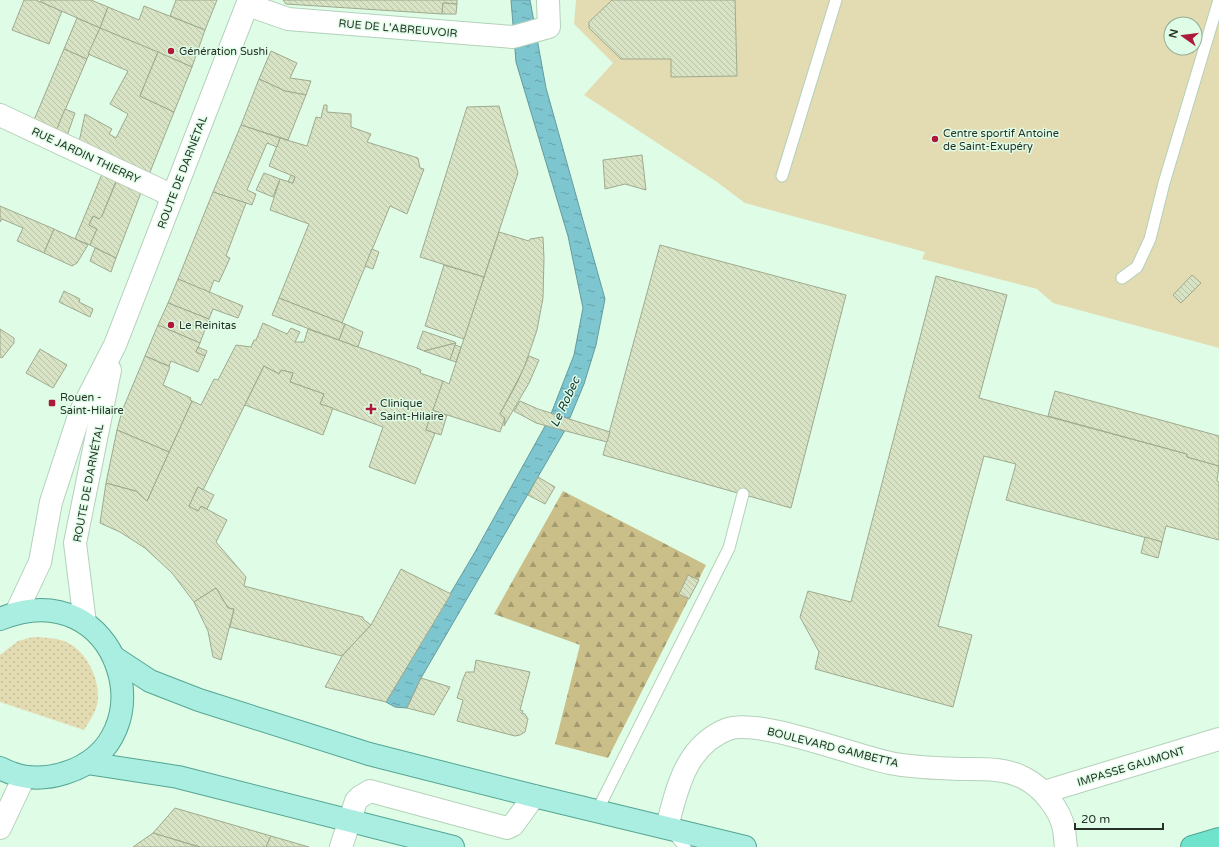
<svg xmlns="http://www.w3.org/2000/svg" width="1219" height="847" viewBox="0 0 1219 847" font-family="'Varela Round',sans-serif">
  <style>
    .grass { fill: url(#grass-dots) }
    .forest { fill: url(#forest-firs) }
    .pitch { fill: #e3dbb1; fill-rule: evenodd }
    .water { fill: url(#water-ripples); stroke: #649a9d }
    .building { fill: url(#building-back-hatch); stroke: #9faa8d }
    .lines { fill: none; stroke-linecap: round; stroke-linejoin: round }
    .lane-casing { stroke: #b4d1ba; stroke-width: 13 }
    .street-casing { stroke: #b4d1ba; stroke-width: 24 }
    .secondary-casing { stroke: #b4d1ba; stroke-width: 24 }
    .primary-casing { stroke: #55a593; stroke-width: 24 }
    .highway-casing { stroke: #55a593; stroke-width: 24 }
    .lane { stroke: #fff; stroke-width: 11 }
    .street { stroke: #fff; stroke-width: 22 }
    .secondary { stroke: #fff; stroke-width: 22 }
    .primary { stroke: #a9eee0; stroke-width: 22 }
    .highway { stroke: #6fe3cc; stroke-width: 22 }
    .poi-dot { fill: #ae1939; stroke: #dffde6; stroke-width: 1.5 }
    .labels { text-anchor: middle; stroke-width: 3; stroke-linejoin: round; paint-order: stroke }
    .street-label { font-size: 11px; fill: #263229; stroke: #dffde6 }
    .poi-label { font-size: 11px; fill: #263229; stroke: #dffde6; text-anchor: start }
    .water-label { font-size: 12px; font-style: italic; fill: #0a2f33; stroke: #dffde6 }
  </style>
  <defs>
    <pattern id="grass-dots" width="8" height="8" patternUnits="userSpaceOnUse"><rect width="8" height="8" fill="#e3dbb1"/><path d="M2 2h.1M6 6h.1" fill="none" stroke="#c3bc98" stroke-width="1.8" stroke-linecap="round"/></pattern>
    <pattern id="forest-firs" width="22" height="20" patternUnits="userSpaceOnUse"><rect width="22" height="20" fill="#cabf89"/><path d="M5 1l3.5 6h-7zM16 11l3.5 6h-7z" fill="#a49c70"/></pattern>
    <pattern id="water-ripples" width="26" height="14" patternUnits="userSpaceOnUse"><rect width="26" height="14" fill="#7ec6cf"/><path d="M2 4q2-2 4 0t4 0M15 11q2-2 4 0t4 0" fill="none" stroke="#67a1a8"/></pattern>
    <pattern id="building-back-hatch" width="6" height="6" patternUnits="userSpaceOnUse"><rect width="6" height="6" fill="#d7e3c4"/><path d="M-1 5l2 2M0 0l6 6M5-1l2 2" fill="none" stroke="#b8c3a8"/></pattern>
  </defs>
  <rect width="100%" height="100%" fill="#dffde6"/>
  <path class="grass" d="M33,637C43,637 54,638 64,641C85,649 99,676 98,699C97,711 90,720 84,730L0,702V655L18,641Z"/>
  <polygon class="forest" points="563,491 706,565 608,758 555,744 580,645 494,614"/>
  <path class="pitch" d="M576,0H1219V348L1053,303L1037,289L922,259L925,252L745,203L717,182L584,95L613,63L574,24ZM1171,24H1195V48H1171Z"/>
  <polygon class="water" points="511,0 530,0 546,88 605,299 596,345 584,384 564,432 421,678 407,708 395,707 386,702 475,552 549,419 574,355 583,308 568,236 516,62"/>
  <g class="building">
    <polygon points="24,0 36,0 62,11 49,44 12,30"/>
    <polygon points="41,0 91,0 108,7 100,28 41,2"/>
    <polygon points="176,0 217,0 205,30 170,16"/>
    <polygon points="283,0 457,0 457,4 443,3 442,14 286,4"/>
    <polygon points="612,0 735,0 737,76 671,77 671,59 621,59 589,28 589,22"/>
    <polygon points="443,3 457,4 456,14 442,14"/>
    <polygon points="144,6 205,30 192,67 100,28 108,7 139,20"/>
    <polygon points="77,18 100,28 87,59 64,49"/>
    <polygon points="100,28 158,52 140,96 174,112 148,177 79,142 85,114 112,129 109,134 116,138 128,114 110,104 128,71 88,54"/>
    <polygon points="64,49 87,59 56,131 34,120"/>
    <polygon points="271,51 297,63 290,78 311,81 306,95 285,91 259,79"/>
    <polygon points="158,52 192,67 174,112 140,96"/>
    <polygon points="259,79 285,91 306,95 288,140 241,125"/>
    <polygon points="324,105 327,105 327,112 351,114 351,127 371,134 367,142 418,158 420,168 424,169 407,214 390,206 342,323 279,298 309,224 270,210 280,179 293,183 295,177 269,166 280,138 307,146 316,117 321,118"/>
    <polygon points="499,106 518,173 484,277 420,257 467,107"/>
    <polygon points="65,109 75,113 67,136 56,131"/>
    <polygon points="241,125 280,138 277,147 267,143 247,190 256,194 252,205 213,192"/>
    <polygon points="642,155 646,190 625,184 605,189 603,160"/>
    <polygon points="264,173 280,179 273,197 256,190"/>
    <polygon points="102,174 116,181 102,216 99,219 93,216 89,225 97,229 90,245 75,239"/>
    <polygon points="291,175 295,177 293,183 288,182"/>
    <polygon points="117,180 142,190 116,258 90,245 97,229 89,225 93,216 99,219 102,216"/>
    <polygon points="213,192 246,203 226,256 230,258 219,282 214,280 209,293 178,279"/>
    <polygon points="0,206 54,229 44,253 17,241 23,228 2,219 0,222"/>
    <polygon points="54,229 88,245 77,263 72,266 44,253"/>
    <polygon points="499,232 529,241 530,239 543,237 544,258 543,298 537,330 524,368 500,414 505,418 500,432 432,410 443,381 449,384"/>
    <polygon points="660,245 846,295 791,508 603,455"/>
    <polygon points="95,248 116,258 111,272 90,261"/>
    <polygon points="372,249 379,252 373,269 365,266"/>
    <polygon points="444,265 484,277 464,339 425,326"/>
    <polygon points="1192,275 1201,283 1181,303 1173,295"/>
    <polygon points="936,276 1007,295 979,398 1187,454 1187,457 1219,466 1217,481 1219,482 1219,540 1166,526 1162,542 1006,500 1016,464 984,456 938,626 972,635 953,707 815,669 819,652 800,617 808,591 851,602"/>
    <polygon points="178,279 243,306 238,318 213,309 209,319 168,303"/>
    <polygon points="64,291 80,299 79,302 93,309 90,317 59,302"/>
    <polygon points="279,298 345,324 339,340 272,315"/>
    <polygon points="168,303 209,319 200,343 158,325"/>
    <polygon points="263,323 287,334 291,328 300,332 295,342 304,342 308,329 417,368 421,370 420,373 443,381 426,430 435,433 415,484 369,467 383,427 320,404 324,394 290,382 293,373 281,370 279,374 264,366 203,490 198,487 189,506 198,511 201,506 227,520 216,542 246,577 244,586 363,617 363,619 371,625 342,656 230,627 234,609 228,608 216,588 194,602 172,573 145,548 120,532 100,523 106,483 136,491 147,501 192,401 201,405 214,379 218,380 236,345 251,347 254,340 256,340"/>
    <polygon points="345,324 363,332 358,347 339,340"/>
    <polygon points="158,325 200,343 196,352 205,356 198,372 171,361 169,366 145,356"/>
    <polygon points="0,329 14,338 14,343 2,358 0,357"/>
    <polygon points="423,331 455,342 456,343 424,351 417,348"/>
    <polygon points="456,343 450,360 424,351"/>
    <polygon points="455,345 461,347 456,362 450,360"/>
    <polygon points="198,347 207,351 205,356 196,352"/>
    <polygon points="40,349 67,365 53,388 26,373"/>
    <polygon points="145,356 170,367 163,385 191,398 190,400 192,401 169,452 117,430 122,411"/>
    <polygon points="529,356 539,360 529,383 504,426 505,418 500,414 517,383"/>
    <polygon points="264,366 279,374 281,370 293,373 290,382 324,394 320,404 333,408 323,435 245,405"/>
    <polygon points="1055,391 1219,436 1219,466 1187,457 1187,454 1048,416"/>
    <polygon points="520,401 538,409 610,432 607,442 536,423 514,411"/>
    <polygon points="432,410 447,415 441,435 426,430"/>
    <polygon points="117,430 169,452 147,501 136,491 106,483"/>
    <polygon points="538,477 555,487 545,504 528,495"/>
    <polygon points="198,487 214,495 207,509 201,506 198,511 189,506"/>
    <polygon points="1145,537 1162,542 1158,558 1141,553"/>
    <polygon points="401,569 451,594 386,702 325,687 342,656 371,625"/>
    <polygon points="688,575 699,580 689,599 679,594"/>
    <polygon points="216,588 228,608 234,609 221,660 213,657 208,631 194,602"/>
    <polygon points="476,660 530,672 520,710 523,711 522,713 525,714 528,719 525,732 520,735 515,736 457,721 463,700 457,698 463,679 466,672 474,672"/>
    <polygon points="421,678 450,687 434,715 407,708"/>
    <polygon points="175,808 271,836 266,847 200,847 153,833"/>
    <polygon points="153,833 199,847 200,847 133,847"/>
    <polygon points="271,836 309,847 266,847"/>
  </g>
  <g class="lines">
    <g class="lane-casing">
      <g id="lane">
        <polyline points="782,176 836,0"/>
        <polyline points="1122,278 1137,267 1150,239 1164,183 1219,0"/>
        <polyline points="597,811 729,548 743,494"/>
        <polyline points="672,832 685,847"/>
      </g>
    </g>
    <g class="street-casing">
      <g id="street">
        <polyline points="248,5 288,19 513,37 549,27 548,0"/>
        <polyline points="0,115 173,196"/>
        <polyline points="1044,792 1219,739"/>
        <path d="M667,827C677,788 686,745 728,729C758,718 855,756 890,763C913,768 938,768 962,769C982,769 1006,768 1024,778C1042,787 1060,809 1064,829C1065,835 1065,841 1066,847"/>
        <polyline points="341,847 356,801 360,797 370,791 507,828 513,825 534,796"/>
      </g>
    </g>
    <g class="secondary-casing">
      <g id="secondary">
        <polyline points="16,613 40,562 51,502 80,413 115,345 249,0"/>
        <polyline points="85,623 75,543 110,370"/>
        <polyline points="0,828 24,777"/>
      </g>
    </g>
    <g class="primary-casing">
      <g id="primary">
        <path d="M0,619C120,570 170,741 65,773C43,780 20,779 0,768"/>
        <polyline points="115,658 150,681 199,700 369,754 534,796 745,847"/>
        <polyline points="87,763 178,777 453,847"/>
      </g>
    </g>
    <g class="highway-casing">
      <polyline id="highway" points="1192,847 1219,839"/>
    </g>
    <use href="#lane" class="lane"/>
    <use href="#street" class="street"/>
    <use href="#secondary" class="secondary"/>
    <use href="#primary" class="primary"/>
    <use href="#highway" class="highway"/>
  </g>
  <g class="poi-dot">
    <circle cx="171" cy="51" r="4"/>
    <circle cx="935" cy="139" r="4"/>
    <circle cx="171" cy="325" r="4"/>
    <rect x="48" y="399" width="8" height="8" rx="2"/>
    <path d="M369 403h4v4h4v4h-4v4h-4v-4h-4v-4h4z"/>
  </g>
  <g class="labels">
    <g class="street-label">
      <text transform="translate(398 28) rotate(5)" y="4">RUE DE L'ABREUVOIR</text>
      <text transform="translate(86 155) rotate(25)" y="4">RUE JARDIN THIERRY</text>
      <text transform="translate(182 172) rotate(-69)" y="4">ROUTE DE DARNÉTAL</text>
      <text transform="translate(88 483) rotate(-79)" y="4">ROUTE DE DARNÉTAL</text>
      <text transform="translate(833 747) rotate(14)" y="4">BOULEVARD GAMBETTA</text>
      <text transform="translate(1131 766) rotate(-17)" y="4">IMPASSE GAUMONT</text>
    </g>
    <g class="poi-label">
      <text x="179" y="55">Génération Sushi</text>
      <text x="943" y="137">Centre sportif Antoine<tspan x="943" dy="13">de Saint-Exupéry</tspan></text>
      <text x="179" y="329">Le Reinitas</text>
      <text x="60" y="401">Rouen -<tspan x="60" dy="13">Saint-Hilaire</tspan></text>
      <text x="380" y="407">Clinique<tspan x="380" dy="13">Saint-Hilaire</tspan></text>
    </g>
    <g class="water-label">
      <text transform="translate(565 402) rotate(-65)" y="4">Le Robec</text>
    </g>
  </g>
  <g transform="translate(1183 36) rotate(284)"><circle r="19" fill="#dffde6" stroke="#95ac9a"/>
  <path d="M0-3L7 15L0 10L-7 15Z" fill="#ae1939"/>
  <text y="-6" font-size="11" font-weight="bold" text-anchor="middle" fill="#263229">N</text>
  </g>
  <path d="M1075 823v6h88v-6" fill="none" stroke="#263229" stroke-width="2"/>
  <text x="1081" y="823" font-size="12" fill="#263229" stroke="#dffde6" stroke-width="3" paint-order="stroke">20 m</text>
</svg>
